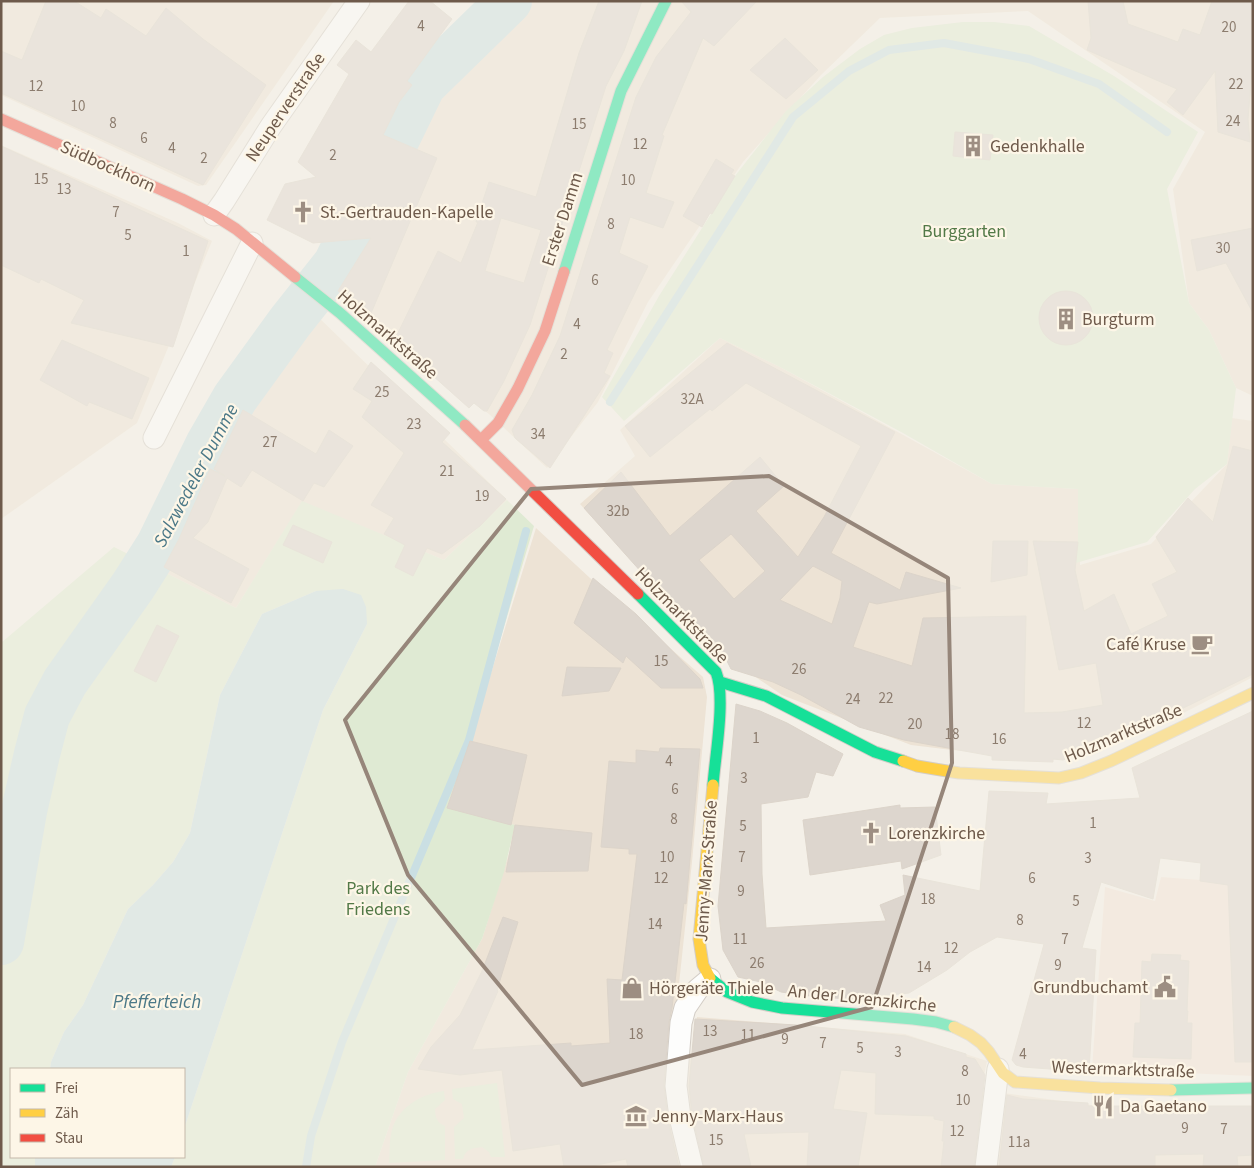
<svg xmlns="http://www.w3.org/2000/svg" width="1254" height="1168" viewBox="0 0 1254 1168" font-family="'Source Sans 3',sans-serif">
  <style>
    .residential { fill: #ede3d5 }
    .commercial { fill: #f2e3d8 }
    .green { fill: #dfead3 }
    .water { fill: #cadfe3 }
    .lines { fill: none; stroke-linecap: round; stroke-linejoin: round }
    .stream { stroke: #cadfe3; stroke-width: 8 }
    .river { stroke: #cadfe3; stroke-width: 46 }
    .building { fill: #ddd6ce; stroke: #dcd4ca; fill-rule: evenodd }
    .street-casing { stroke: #d3cdc6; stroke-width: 23 }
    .fast-casing { stroke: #d3cdc6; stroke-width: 13 }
    .slow-casing { stroke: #d3cdc6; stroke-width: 13 }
    .jam-casing { stroke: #d3cdc6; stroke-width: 13 }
    .street { stroke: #fdfdfc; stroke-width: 21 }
    .fast { stroke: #16e098; stroke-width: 11 }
    .slow { stroke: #ffcf43; stroke-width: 11 }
    .jam { stroke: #f24e42; stroke-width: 11 }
    .marked { fill: none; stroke: #96867a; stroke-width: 4; stroke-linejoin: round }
    .labels { text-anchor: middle; stroke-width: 4.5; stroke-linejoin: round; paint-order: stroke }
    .number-label { font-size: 15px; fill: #8c7c6e }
    .street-label { font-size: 18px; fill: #6e5a4b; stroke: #fdf6e7 }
    .poi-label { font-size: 18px; fill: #6e5a4b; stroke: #fdf6e7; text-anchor: start }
    .park-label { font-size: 18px; fill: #527947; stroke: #fdf6e7 }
    .water-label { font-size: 19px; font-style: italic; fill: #4b7887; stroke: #fdf6e7 }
  </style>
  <rect width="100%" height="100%" fill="#f4f0e8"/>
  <g class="residential">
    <polygon points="1,1 334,1 206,185 198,186 1,95"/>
    <polygon points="521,1 1253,1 1253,396 1236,388 1209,330 1189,303 1173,189 1205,132 1028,11 880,18 821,75 743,162 648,302 598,402 547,468 490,415 333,287 403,141 450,87 495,25"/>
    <polygon points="1,145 178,223 212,241 137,423 1,519"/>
    <polygon points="314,313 507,500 444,560 302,502 236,608 154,567 249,410"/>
    <polygon points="720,338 780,367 992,484 1078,489 1080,565 1151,544 1227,464 1232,418 1253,421 1253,677 1172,719 1085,756 1042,761 911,745 782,695 718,651 661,593 580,504 635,456 620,430"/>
    <polygon points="536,528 590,578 703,677 707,697 692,862 677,1003 666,1052 692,1057 697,1017 905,1034 987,1061 981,1090 1121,1109 1253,1106 1253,1167 375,1167 408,1072 482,939 510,850 514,825 447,808 470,741"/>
  </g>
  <polygon class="commercial" points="1161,877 1253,884 1253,1076 1092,1069 1105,887 1155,901"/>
  <g class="green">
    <polygon points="479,1 521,1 495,25 485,38 462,25"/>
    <polygon points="963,22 994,22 1029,26 1114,76 1198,132 1167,189 1189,303 1209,330 1236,388 1227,464 1195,489 1147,542 1076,563 1078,542 1078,489 992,484 903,433 780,367 720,338 624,421 602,397 659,296 735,176 786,111 823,77 860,49 884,35 912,28"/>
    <polygon points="507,500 534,526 470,741 447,807 515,825 504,872 482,939 408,1072 375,1167 171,1167 175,1157 184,1157 184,1129 323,710 367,624 316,591 262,614 220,695 190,833 173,862 153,885 128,909 83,1005 64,1032 51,1062 50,1069 11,1069 11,1157 35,1157 35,1167 1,1167 1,643 114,547 236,608 302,501 444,560"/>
    <path d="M497,1083L505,1157H491L489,1152L482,1147C473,1148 465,1149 463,1159H455L454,1127L464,1118L462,1104L453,1099L452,1089Z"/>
    <path d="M444,1091L445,1100L435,1109C435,1117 437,1123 445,1126V1160L389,1163C390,1154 389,1144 391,1135C395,1109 420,1094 444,1091Z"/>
  </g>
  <g class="water">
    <polygon points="343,589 361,595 366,607 367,624 323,710 184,1129 184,1069 50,1069 51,1062 64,1032 83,1005 128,909 153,885 173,862 190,833 220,695 262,614 316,591"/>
    <polygon points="35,1157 175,1157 171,1167 35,1167"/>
  </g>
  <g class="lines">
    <g class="stream">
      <polyline points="610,402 793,117 849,71 889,50 944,43 1029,59 1099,84 1167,132"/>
      <polyline points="306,1167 311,1136 342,1042 469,740 526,531"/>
    </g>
    <polyline class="river" points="1,942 24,811 37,754 47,716 65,682 133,586 159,545 208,445 235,398 290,322 336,264 423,85 509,1"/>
  </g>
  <g class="building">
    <polygon points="46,1 74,1 101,18 106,9 146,36 166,8 203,39 266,85 203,185 1,93 1,51 22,60"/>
    <polygon points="409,1 430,1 452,19 407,81 412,85 399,102 383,135 437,158 369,318 338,291 371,238 313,243 267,220 285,184 316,177 298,162 349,74 337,65 356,40 371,52"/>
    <path d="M599,1H642L624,51L606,86L530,325L504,381L487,411H484L474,403L469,408L394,341L438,251L461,263L478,222H476L489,182L536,197L579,53ZM501,218L541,230L524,283L485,271Z"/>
    <polygon points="681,1 757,1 714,46 703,38 662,135 664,136 646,193 674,202 663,228 630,217 619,253 648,266 607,350 613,353 604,373 610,376 550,468 515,438 512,430 532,395 560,336 636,97 656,57 691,12"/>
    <polygon points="1088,1 1123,1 1128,24 1178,42 1183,29 1200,35 1212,1 1253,1 1252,70 1248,119 1250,142 1218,132 1215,71 1183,115 1167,102 1177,89 1087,50 1091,38"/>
    <polygon points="785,38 818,70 786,99 750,70"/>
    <polygon points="955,132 993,135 990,160 953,156"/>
    <polygon points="1,146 208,241 173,347 71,323 84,300 41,279 39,283 1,265"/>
    <polygon points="716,159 734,170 731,174 735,176 712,214 710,213 702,227 683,216"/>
    <polygon points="1253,228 1253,313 1226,263 1197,271 1191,240"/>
    <circle cx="1066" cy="318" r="27"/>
    <polygon points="62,340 149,378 132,419 89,402 87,406 40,380"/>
    <path d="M727,343L895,432L831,553L900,590L906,572L961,588L877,604L869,602L853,647L912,666L923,618L1026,616L1024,713L1062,712L1103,705L1096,663L1059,670L1033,541L1078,542L1075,570L1084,611L1114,594L1131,634L1168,616L1152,584L1177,572L1156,537L1188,498L1213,522L1233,446L1253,451V674L1124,737L1063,760L1053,759V762L992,760V756L904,740L859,727L801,695L773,682L731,669L727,661L668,602L584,508L621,472L670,536L760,457L784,486L756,511L798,557L824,517L861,446L746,383L712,411L710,409L650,457L625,426ZM731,534L765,571L734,599L699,560ZM813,566L842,581L840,598L832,624L780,600Z"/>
    <polygon points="371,362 450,433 442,442 506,499 480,526 442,554 427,548 413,576 395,567 405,545 384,534 394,518 371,505 404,453 362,417 372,401 353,389"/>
    <polygon points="243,410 316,454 329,430 353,446 324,487 314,483 303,501 252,470 241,487 227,478 208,522 193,538 249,569 231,603 164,567 179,539 210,469 225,476 214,469"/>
    <polygon points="293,525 332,542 323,563 283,545"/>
    <polygon points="993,541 1028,541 1027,575 991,582"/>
    <polygon points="593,578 636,614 700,679 703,688 661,688 626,656 623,663 574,623"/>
    <polygon points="157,625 179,636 156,682 134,671"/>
    <polygon points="567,667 621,668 609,691 562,696"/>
    <polygon points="736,704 760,711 787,723 843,754 833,776 816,772 808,797 761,804 762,874 766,928 886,921 880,905 905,895 903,875 980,891 989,791 1048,793 1046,804 1140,798 1132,768 1253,711 1253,1062 1235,1062 1228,885 1200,881 1201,863 1160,858 1153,899 1101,882 1082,948 1096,950 1089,1072 1023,1067 1016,1065 1012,1060 1044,944 997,937 970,952 947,970 909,993 851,999 817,997 781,992 761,982 738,977 723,950 718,906"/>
    <polygon points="470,741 527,755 511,825 447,808"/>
    <polygon points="660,748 700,749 686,904 684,903 672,1008 669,1022 664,1085 668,1120 679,1167 628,1167 626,1159 587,1167 564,1167 560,1144 513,1151 502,1070 460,1075 418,1069 431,1047 460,1015 482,971 503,917 518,922 497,990 498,991 472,1050 571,1043 571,1046 610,1043 607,979 622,980 637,854 629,854 629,849 601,847 609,761 636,763 636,750 659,752"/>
    <polygon points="900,805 900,808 935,807 941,855 902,869 901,861 810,875 803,820"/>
    <polygon points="515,825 592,833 588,871 506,872"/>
    <polygon points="1152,954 1181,955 1180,960 1189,961 1187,1011 1188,1011 1187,1023 1192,1023 1191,1059 1133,1057 1135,1023 1140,1023 1142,961 1151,962"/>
    <polygon points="695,1019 796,1025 906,1036 966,1054 966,1057 975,1059 985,1075 974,1167 941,1167 944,1141 942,1141 944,1121 934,1119 934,1116 875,1114 876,1073 841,1070 833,1109 867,1113 858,1167 807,1167 809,1132 744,1134 751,1167 704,1167 692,1115 689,1086"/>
    <polygon points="1007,1095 1023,1099 1088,1103 1088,1106 1253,1106 1253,1155 1237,1156 1238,1167 1203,1167 1204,1154 1155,1155 1155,1167 999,1167"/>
  </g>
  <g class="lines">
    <g class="street-casing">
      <g id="street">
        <polyline points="214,215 224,201 271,126 359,1"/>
        <polyline points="154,438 252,243"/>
        <polyline points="692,1167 680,1117 676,1086 681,1023 685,1008 698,989 710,979"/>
        <polyline points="986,1167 998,1069"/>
      </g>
    </g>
    <g class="fast-casing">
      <g id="fast">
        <polyline points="564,272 621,91 666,1"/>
        <polyline points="295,277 340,313 465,425"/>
        <path d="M638,594L716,672C726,697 715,757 713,785"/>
        <polyline points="720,682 766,696 875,752 903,761"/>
        <polyline points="710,978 727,992 752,1002 782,1008 913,1019 936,1022 954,1027"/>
        <polyline points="1171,1090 1253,1088"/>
      </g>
    </g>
    <g class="slow-casing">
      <g id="slow">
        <polyline points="903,761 917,766 959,773 1059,778 1081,773 1111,761 1253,693"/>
        <polyline points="710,978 703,965 699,939 713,785"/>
        <polyline points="954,1027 970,1035 981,1043 989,1052 1003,1073 1015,1082 1100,1088 1171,1090"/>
      </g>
    </g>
    <g class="jam-casing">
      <g id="jam">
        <polyline points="1,119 182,199 214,215 236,229 295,277"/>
        <polyline points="465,425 638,594"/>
        <polyline points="481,440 498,423 518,388 545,331 564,272"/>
      </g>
    </g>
    <use href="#street" class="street"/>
    <use href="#fast" class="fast"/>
    <use href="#slow" class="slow"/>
    <use href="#jam" class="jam"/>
  </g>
  <path d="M0 0H1254V1168H0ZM769,476L948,578L952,763L872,1007L582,1085L408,875L345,720L531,489Z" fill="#f4f0e8" fill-opacity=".55" fill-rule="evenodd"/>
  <path class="marked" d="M769,476L948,578L952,763L872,1007L582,1085L408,875L345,720L531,489Z"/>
  <defs>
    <g id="building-bare" transform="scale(1.725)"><path d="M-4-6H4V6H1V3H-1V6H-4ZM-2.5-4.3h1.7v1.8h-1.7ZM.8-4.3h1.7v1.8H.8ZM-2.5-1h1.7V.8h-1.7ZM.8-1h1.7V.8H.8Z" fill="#9d8e82" stroke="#fdf6e7" stroke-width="2.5" paint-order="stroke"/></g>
    <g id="church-bare" transform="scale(1.725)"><path d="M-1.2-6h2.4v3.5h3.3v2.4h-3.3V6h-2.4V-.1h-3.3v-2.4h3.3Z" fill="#9d8e82" stroke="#fdf6e7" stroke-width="2.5" paint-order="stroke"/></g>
    <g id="cafe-bare" transform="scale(1.725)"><path d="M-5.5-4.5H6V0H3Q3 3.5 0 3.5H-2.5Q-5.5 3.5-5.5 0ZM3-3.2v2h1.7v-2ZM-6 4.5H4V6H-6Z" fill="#9d8e82" stroke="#fdf6e7" stroke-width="2.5" paint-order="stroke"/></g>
    <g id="civic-bare" transform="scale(1.725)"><path d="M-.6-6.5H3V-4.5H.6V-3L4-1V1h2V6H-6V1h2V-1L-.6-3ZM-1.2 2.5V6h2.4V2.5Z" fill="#9d8e82" stroke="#fdf6e7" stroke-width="2.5" paint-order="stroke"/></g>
    <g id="shop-bare" transform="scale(1.725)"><path d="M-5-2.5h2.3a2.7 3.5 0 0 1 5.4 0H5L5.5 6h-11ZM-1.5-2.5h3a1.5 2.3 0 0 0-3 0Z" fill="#9d8e82" stroke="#fdf6e7" stroke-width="2.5" paint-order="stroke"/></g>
    <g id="restaurant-bare" transform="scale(1.725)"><path d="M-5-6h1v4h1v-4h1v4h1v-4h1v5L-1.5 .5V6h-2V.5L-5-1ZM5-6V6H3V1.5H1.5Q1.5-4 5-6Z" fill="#9d8e82" stroke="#fdf6e7" stroke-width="2.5" paint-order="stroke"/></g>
    <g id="museum-bare" transform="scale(1.725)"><path d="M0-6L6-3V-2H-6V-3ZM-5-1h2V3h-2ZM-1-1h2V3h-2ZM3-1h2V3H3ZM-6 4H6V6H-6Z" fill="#9d8e82" stroke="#fdf6e7" stroke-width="2.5" paint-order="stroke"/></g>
  </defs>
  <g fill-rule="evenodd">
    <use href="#building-bare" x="973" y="146"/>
    <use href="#church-bare" x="303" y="212"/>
    <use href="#building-bare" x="1066" y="319"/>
    <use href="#cafe-bare" x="1202" y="644"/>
    <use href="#church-bare" x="871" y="833"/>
    <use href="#civic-bare" x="1165" y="987"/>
    <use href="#shop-bare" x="632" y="988"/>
    <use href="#restaurant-bare" x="1103" y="1106"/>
    <use href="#museum-bare" x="636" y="1116"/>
  </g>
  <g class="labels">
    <g class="number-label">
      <text x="421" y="31">4</text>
      <text x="1229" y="32">20</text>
      <text x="1236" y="89">22</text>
      <text x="36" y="91">12</text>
      <text x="78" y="111">10</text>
      <text x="1233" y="126">24</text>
      <text x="113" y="128">8</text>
      <text x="579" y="129">15</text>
      <text x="144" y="143">6</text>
      <text x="640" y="149">12</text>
      <text x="172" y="153">4</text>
      <text x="333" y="160">2</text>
      <text x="204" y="163">2</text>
      <text x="41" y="184">15</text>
      <text x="628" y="185">10</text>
      <text x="64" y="194">13</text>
      <text x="116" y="217">7</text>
      <text x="611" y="229">8</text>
      <text x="128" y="240">5</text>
      <text x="1223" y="253">30</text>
      <text x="186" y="256">1</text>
      <text x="595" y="285">6</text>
      <text x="577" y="329">4</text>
      <text x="564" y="359">2</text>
      <text x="382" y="397">25</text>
      <text x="692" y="404">32A</text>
      <text x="414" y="429">23</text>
      <text x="538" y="439">34</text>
      <text x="270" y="447">27</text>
      <text x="447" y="476">21</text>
      <text x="482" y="501">19</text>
      <text x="618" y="516">32b</text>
      <text x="661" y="666">15</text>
      <text x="799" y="674">26</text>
      <text x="886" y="703">22</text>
      <text x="853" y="704">24</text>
      <text x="1084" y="728">12</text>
      <text x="915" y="729">20</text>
      <text x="952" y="739">18</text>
      <text x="756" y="743">1</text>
      <text x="999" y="744">16</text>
      <text x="669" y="766">4</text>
      <text x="744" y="783">3</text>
      <text x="675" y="794">6</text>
      <text x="674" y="824">8</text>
      <text x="1093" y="828">1</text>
      <text x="743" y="831">5</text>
      <text x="667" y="862">10</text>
      <text x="742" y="862">7</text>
      <text x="1088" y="863">3</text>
      <text x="661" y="883">12</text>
      <text x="1032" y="883">6</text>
      <text x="741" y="896">9</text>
      <text x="928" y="904">18</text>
      <text x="1076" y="906">5</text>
      <text x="1020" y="925">8</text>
      <text x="655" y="929">14</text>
      <text x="740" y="944">11</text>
      <text x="1065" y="944">7</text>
      <text x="951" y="953">12</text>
      <text x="757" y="968">26</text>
      <text x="1058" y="970">9</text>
      <text x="924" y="972">14</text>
      <text x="710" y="1036">13</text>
      <text x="636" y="1039">18</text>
      <text x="748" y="1040">11</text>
      <text x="785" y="1044">9</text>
      <text x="823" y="1048">7</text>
      <text x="860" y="1053">5</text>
      <text x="898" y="1057">3</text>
      <text x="1023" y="1059">4</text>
      <text x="965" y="1076">8</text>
      <text x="963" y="1105">10</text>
      <text x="1185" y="1133">9</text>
      <text x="1224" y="1134">7</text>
      <text x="957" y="1136">12</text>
      <text x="716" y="1145">15</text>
      <text x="1019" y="1147">11a</text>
    </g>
    <g class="street-label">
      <text transform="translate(285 107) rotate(-56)" y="6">Neuperverstraße</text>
      <text transform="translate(108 166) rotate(24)" y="6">Südbockhorn</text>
      <text transform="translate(562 219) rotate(-72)" y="6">Erster Damm</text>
      <text transform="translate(388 334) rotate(41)" y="6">Holzmarktstraße</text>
      <text transform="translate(682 615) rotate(46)" y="6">Holzmarktstraße</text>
      <text transform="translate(1123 733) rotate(-23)" y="6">Holzmarktstraße</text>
      <text transform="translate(706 871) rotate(-86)" y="6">Jenny-Marx-Straße</text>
      <text transform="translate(862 998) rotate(6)" y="6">An der Lorenzkirche</text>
      <text transform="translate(1123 1069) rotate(2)" y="6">Westermarktstraße</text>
    </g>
    <g class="poi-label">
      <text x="990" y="152">Gedenkhalle</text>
      <text x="320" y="218">St.-Gertrauden-Kapelle</text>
      <text x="1082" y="325">Burgturm</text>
      <text x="1186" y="650" text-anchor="end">Café Kruse</text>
      <text x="888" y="839">Lorenzkirche</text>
      <text x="1148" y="993" text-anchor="end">Grundbuchamt</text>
      <text x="649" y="994">Hörgeräte Thiele</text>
      <text x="1120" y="1112">Da Gaetano</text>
      <text x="652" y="1122">Jenny-Marx-Haus</text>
    </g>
    <g class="park-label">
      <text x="964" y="237">Burggarten</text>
      <text x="378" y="894">Park des<tspan x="378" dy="21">Friedens</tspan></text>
    </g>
    <g class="water-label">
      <text transform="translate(195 475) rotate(-62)" y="7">Salzwedeler Dumme</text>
      <text x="157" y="1008">Pfefferteich</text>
    </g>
  </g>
  <rect width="1254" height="1168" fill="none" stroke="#6e5a4b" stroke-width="5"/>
  <rect x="10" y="1068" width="175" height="90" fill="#fdf6e7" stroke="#c4b8a9"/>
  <rect x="20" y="1084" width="25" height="8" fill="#16e098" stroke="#c4b8a9"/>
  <text x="55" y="1093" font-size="15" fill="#6e5a4b">Frei</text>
  <rect x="20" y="1109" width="25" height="8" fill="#ffcf43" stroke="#c4b8a9"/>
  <text x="55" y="1118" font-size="15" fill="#6e5a4b">Zäh</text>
  <rect x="20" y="1134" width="25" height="8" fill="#f24e42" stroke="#c4b8a9"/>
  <text x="55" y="1143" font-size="15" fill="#6e5a4b">Stau</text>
</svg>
